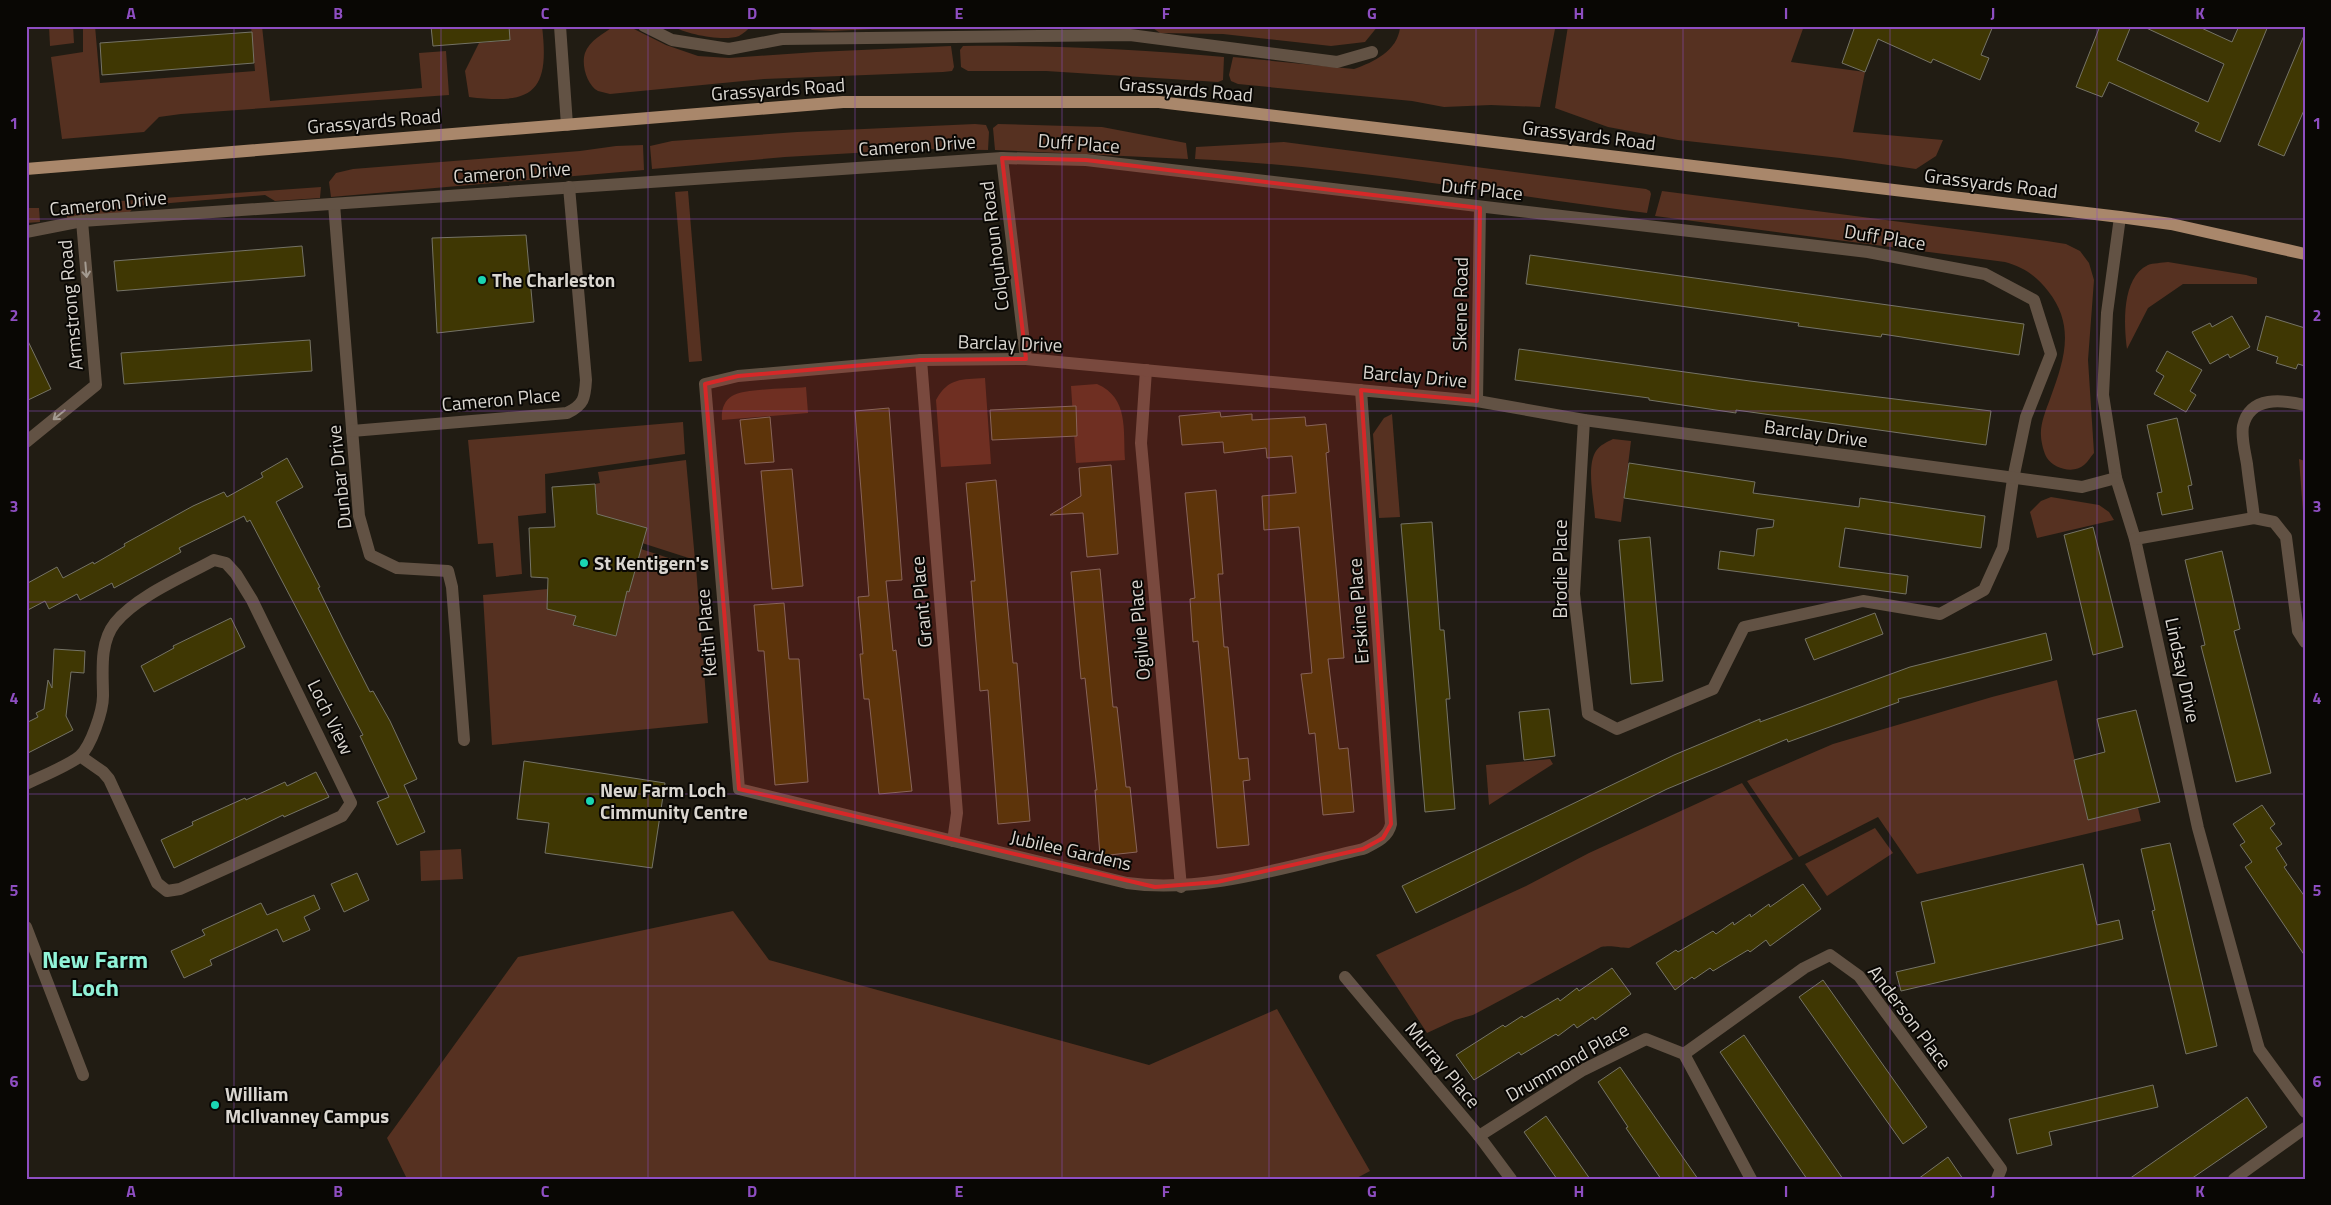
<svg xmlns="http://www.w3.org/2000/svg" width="2331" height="1205" viewBox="0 0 2331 1205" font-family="'Titillium Web',sans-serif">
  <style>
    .green { fill: #563121 }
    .building { fill: #3f3703; stroke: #757366 }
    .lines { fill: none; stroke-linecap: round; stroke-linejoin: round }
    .minor { stroke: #625244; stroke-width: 12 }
    .major { stroke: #a9876b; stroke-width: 12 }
    .oneway { stroke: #a49b91 }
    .marked { fill: #d62828; fill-opacity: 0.2; stroke: #d62828; stroke-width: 4; stroke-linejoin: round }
    .grid { fill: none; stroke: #8e4ec2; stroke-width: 1; stroke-opacity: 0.55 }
    .poi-dot { fill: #1ad5b2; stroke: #090704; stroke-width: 2 }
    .labels { text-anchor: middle; stroke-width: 4; stroke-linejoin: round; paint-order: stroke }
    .street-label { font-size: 19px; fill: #dad6d0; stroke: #090704 }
    .poi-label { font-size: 19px; font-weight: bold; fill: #dad6d0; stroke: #090704; text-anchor: start }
    .district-label { font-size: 24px; font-weight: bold; fill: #90f2d8; stroke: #090704 }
    .neatline { fill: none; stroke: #8e4ec2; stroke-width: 2 }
    .grid-label { font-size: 16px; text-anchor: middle; font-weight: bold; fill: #8e4ec2 }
  </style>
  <rect width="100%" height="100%" fill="#211c13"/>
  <g class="green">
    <polygon points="49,26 73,26 74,43 50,46"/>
    <polygon points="83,26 95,26 100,83 255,71 251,26 262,26 270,101 422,88 419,53 446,51 449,95 181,114 159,117 144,132 62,139 51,57 83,52"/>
    <path d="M500,26H542C550,92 533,105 469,97L465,71L479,43L501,41Z"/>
    <path d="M672,26H752C748,29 743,34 739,36C723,42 686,34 672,26Z"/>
    <polygon points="804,26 940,26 832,31 812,30"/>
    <polygon points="1015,26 1110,26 1109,29 1099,30"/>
    <polygon points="1150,26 1378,26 1365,42 1331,46 1223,34 1160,33"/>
    <path d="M1419,26H1526L1555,29L1540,107L1491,105L1444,107L1412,101L1238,84L1231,81L1229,75L1233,57L1354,69C1374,62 1397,51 1400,28L1414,29Z"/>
    <polygon points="1568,26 1668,26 1676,28 1677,26 1804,26 1791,62 1865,72 1853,132 1943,140 1936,156 1916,169 1840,158 1678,140 1608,127 1555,108"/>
    <path d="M613,27L634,29L666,45L698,56L729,58L816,52L951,46L954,67L952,71L943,72L764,79L610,94C606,93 602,92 598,91C587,85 581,65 585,53C589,41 604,33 613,27Z"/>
    <path d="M963,46C1051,45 1137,49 1224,57L1223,80L1218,82L1046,71H968L961,67L960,50Z"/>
    <polygon points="975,124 986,125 989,132 988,150 925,149 785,157 652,169 650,146 672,141 797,132"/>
    <polygon points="998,124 1102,127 1186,143 1188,159 995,150 993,128"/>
    <path d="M1284,142L1646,189L1650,191L1651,194L1647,213C1497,194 1346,166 1195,159L1196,147Z"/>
    <polygon points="643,145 644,170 331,197 329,182 336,173 353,169 580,151 616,146"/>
    <polygon points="321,187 320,198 275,201 265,195 135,206 129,213 67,220 67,206 78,204"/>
    <polygon points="688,191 702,361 689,362 675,192"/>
    <path d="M1662,191L2047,241L2066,244L2080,251L2089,263L2094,280L2088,360L2094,453C2091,456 2088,462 2084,465C2074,474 2054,469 2047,458C2044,454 2041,441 2041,436C2040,424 2046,410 2050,399C2064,361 2076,326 2048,291C2036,276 2024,267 2005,262L1655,216Z"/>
    <polygon points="26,208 39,208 40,222 26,223"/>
    <path d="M2168,262L2246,275L2257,278V284H2183L2148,308L2127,349C2124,325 2121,278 2148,265C2153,263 2162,263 2168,262Z"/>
    <path d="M985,378L991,464L941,467L936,400C949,377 961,380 985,378Z"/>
    <path d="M1097,384C1129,398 1123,430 1125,460L1076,463L1071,386Z"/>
    <path d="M806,387L808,413L722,420C721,410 724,401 732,396C745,388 789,389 806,387Z"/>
    <polygon points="1392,414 1400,517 1379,518 1373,434 1384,418"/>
    <polygon points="683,422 685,454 545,474 546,513 518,516 522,574 496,577 493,543 478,544 468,440"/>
    <path d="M1613,439L1631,441L1621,522L1595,518C1594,500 1586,466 1596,451C1600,445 1607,442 1613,439Z"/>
    <polygon points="2299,459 2305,461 2305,512 2303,512"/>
    <polygon points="686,460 695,560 642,543 597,514 595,484 600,483 598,472"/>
    <polygon points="2051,497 2099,505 2109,512 2114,520 2037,538 2030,512 2041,501"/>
    <polygon points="641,549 696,567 708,723 492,745 483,595 548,589 548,609 576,616 574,626 616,636 627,591 629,592"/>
    <polygon points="2057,680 2088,820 2138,808 2141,821 1917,874 1878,817 1799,857 1747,781 1833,744 1992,697"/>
    <polygon points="1550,759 1553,764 1489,805 1486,765"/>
    <path d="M1742,783L1793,859L1629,948C1618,948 1613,945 1601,947L1473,1015L1455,1020L1427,1033L1376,955L1526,886L1589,853Z"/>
    <polygon points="1875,828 1893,853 1827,896 1805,864"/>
    <polygon points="461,849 463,879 421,881 420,851"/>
    <polygon points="733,911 769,960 1149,1065 1277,1009 1370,1171 1355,1179 407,1179 387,1138 518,957"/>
  </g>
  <g class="building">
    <polygon points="431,26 509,26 510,40 433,46"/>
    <polygon points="1849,26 1993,26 1981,55 1989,58 1980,80 1933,59 1931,63 1878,39 1865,72 1842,63 1854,29"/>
    <polygon points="2100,26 2131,26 2117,60 2208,102 2224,64 2142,26 2197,26 2232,42 2239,26 2268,26 2220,142 2195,131 2199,123 2109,82 2102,97 2076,87"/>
    <polygon points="252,32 254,63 102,75 100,43"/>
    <polygon points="2305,33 2305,108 2284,156 2258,145"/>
    <polygon points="526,235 534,322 437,333 432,238"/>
    <polygon points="302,246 305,276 117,291 114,261"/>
    <polygon points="1530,255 2024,324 2019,355 1882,334 1881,337 1798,326 1799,323 1526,284"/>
    <polygon points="2232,316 2250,347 2230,358 2228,354 2210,364 2192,332 2210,323 2212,327"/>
    <polygon points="2266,316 2305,328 2305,366 2298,364 2296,369 2276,363 2278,357 2257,350"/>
    <polygon points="26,337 51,389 26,401"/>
    <polygon points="310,340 312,371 124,384 121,353"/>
    <polygon points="1519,349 1750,381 1991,411 1986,445 1736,410 1736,413 1649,400 1649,398 1515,380"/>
    <polygon points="2167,351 2202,370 2190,391 2196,395 2186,412 2154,394 2164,376 2156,371"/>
    <polygon points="1076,406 1077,436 992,440 990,410"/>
    <polygon points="889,408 902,580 886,581 893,651 896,650 912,791 879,794 869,699 864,699 860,654 863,654 858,597 869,596 855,411"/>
    <polygon points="1220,412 1221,417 1252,414 1252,420 1305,417 1306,426 1326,424 1329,452 1326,453 1344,658 1328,659 1339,749 1348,748 1354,812 1323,815 1315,733 1309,734 1301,674 1312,673 1299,527 1264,530 1262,496 1296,493 1292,456 1267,458 1266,448 1224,453 1223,442 1182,445 1179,416"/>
    <polygon points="770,417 774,462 745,464 740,420"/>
    <polygon points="2177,418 2192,485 2188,486 2193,509 2162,515 2157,493 2162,492 2147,425"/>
    <polygon points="287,458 303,487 276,502 320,587 318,588 342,637 370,692 373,691 390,721 417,779 404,785 425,832 397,845 377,802 389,797 360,736 363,735 250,520 247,522 244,516 179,548 181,552 114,588 112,583 80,600 77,594 49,609 45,601 26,611 26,584 57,567 63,578 93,562 94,564 125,546 124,544 193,506 224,492 227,497 263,477 261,473"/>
    <polygon points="1629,463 1755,482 1753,493 1859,507 1860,498 1985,516 1981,548 1845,528 1839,567 1908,576 1906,594 1718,569 1720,551 1754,556 1757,529 1773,527 1774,520 1624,498"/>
    <polygon points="1111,465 1118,554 1087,557 1083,513 1050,515 1081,496 1079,468"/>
    <polygon points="792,469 803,586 772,589 761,471"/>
    <polygon points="996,480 1013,663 1017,663 1030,821 998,824 988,690 980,691 971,581 975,581 966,483"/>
    <polygon points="595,484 597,514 647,528 629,592 627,591 616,636 573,625 576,616 547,609 548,578 531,577 529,528 555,527 552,487"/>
    <polygon points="1216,490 1223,574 1218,574 1224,647 1228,647 1239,759 1248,758 1250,780 1243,781 1249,845 1217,848 1198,641 1193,642 1190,599 1195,598 1185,493"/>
    <polygon points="1432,522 1440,630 1444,630 1450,699 1446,699 1455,809 1425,812 1401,524"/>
    <polygon points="2093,527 2123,647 2093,655 2064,535"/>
    <polygon points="1650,537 1663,681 1631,684 1619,540"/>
    <polygon points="2222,551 2240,629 2234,631 2271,773 2236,782 2201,646 2205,645 2185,560"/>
    <polygon points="1100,569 1113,707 1117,707 1126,787 1130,787 1137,852 1100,856 1095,790 1097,790 1085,678 1081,679 1071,572"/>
    <polygon points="784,603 789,659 799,659 808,782 775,785 764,651 758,651 754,605"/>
    <polygon points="1875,613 1883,634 1814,660 1805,639"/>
    <polygon points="231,618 245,647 154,692 141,666 174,648 173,646"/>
    <polygon points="2046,633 2052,660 1898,699 1899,702 1788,742 1787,739 1667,789 1416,913 1402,886 1674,755 1760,719 1760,722 1910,667"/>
    <polygon points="54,649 85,651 84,673 71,672 66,716 73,730 26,754 26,723 38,717 36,713 44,709 48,680 52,688"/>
    <polygon points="1549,709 1555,756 1524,760 1519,712"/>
    <polygon points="2136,710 2160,802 2088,820 2074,760 2105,752 2097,719"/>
    <polygon points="524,761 665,783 652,868 545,853 549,823 517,819"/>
    <polygon points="316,772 329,797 284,817 283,815 174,868 161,840 193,825 192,822 245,798 246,800 285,782 287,786"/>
    <polygon points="2262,805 2275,824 2270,828 2282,844 2276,848 2287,865 2284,867 2305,897 2305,956 2245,867 2252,862 2240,845 2245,842 2233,824"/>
    <polygon points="2170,843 2217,1046 2186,1054 2152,911 2155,910 2141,849"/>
    <polygon points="2083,864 2097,925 2119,920 2123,939 1901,991 1896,972 1935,963 1921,902"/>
    <polygon points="357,873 369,900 344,912 331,884"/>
    <polygon points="1803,884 1821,909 1770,946 1766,940 1750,952 1748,950 1713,971 1710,968 1694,979 1692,977 1675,990 1656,963 1676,950 1678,952 1713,931 1716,934 1733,922 1734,925 1750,914 1751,917 1769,904 1770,907"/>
    <polygon points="314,895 320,909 304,917 310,930 283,942 277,929 210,960 212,965 184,978 171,951 205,935 202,930 261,903 267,915"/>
    <polygon points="1612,968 1631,994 1595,1020 1593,1017 1577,1028 1574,1024 1558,1036 1556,1034 1521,1055 1519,1052 1474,1080 1456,1055 1503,1025 1505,1027 1522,1016 1524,1018 1558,998 1560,1001 1577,988 1579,991"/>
    <polygon points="1823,980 1927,1127 1903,1144 1799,997"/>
    <polygon points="1744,1035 1791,1104 1843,1179 1807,1179 1776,1134 1720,1052"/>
    <polygon points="1620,1067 1643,1100 1698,1179 1661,1179 1626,1128 1628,1127 1598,1082"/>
    <polygon points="2153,1085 2158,1107 2049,1132 2052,1145 2017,1154 2009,1119"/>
    <polygon points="2247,1097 2267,1127 2191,1179 2129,1179"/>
    <polygon points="1546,1116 1590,1179 1557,1179 1524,1132"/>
    <polygon points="1948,1157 1963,1179 1918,1179"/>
  </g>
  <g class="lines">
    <g class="minor">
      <polyline points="560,26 567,125"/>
      <polyline points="644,26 672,40 729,49 782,39 1130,35 1337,62 1372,52"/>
      <polyline points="1002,158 1026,359"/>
      <polyline points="334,204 359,516 370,555 397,568 448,571 452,587 464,740"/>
      <polyline points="2120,217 2107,313 2103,395 2116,478 2135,539 2198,828 2257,1042 2259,1049 2305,1112"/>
      <polyline points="26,232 82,221 1002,158 1086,160 1868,252 1985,274 2034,300 2051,354 2026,417 2013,479 2003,548 1984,590 1940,614 1863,601 1744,627 1713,689 1617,729 1588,714 1574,594 1584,420"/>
      <polyline points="921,360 957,813 953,841"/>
      <polyline points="1146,370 1141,443 1181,887"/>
      <path d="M1361,390L1391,824C1388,838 1375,843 1363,849C1288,866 1204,894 1127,883L739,789L705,384L738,376L921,360L1026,359L1477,401L1584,420L2082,487L2116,478"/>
      <polyline points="1477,401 1480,208"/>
      <path d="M352,431L567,413C584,405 585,398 586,380L569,187"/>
      <polyline points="26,442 96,385 82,221"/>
      <polyline points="2254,518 2274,522 2286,537 2298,631 2305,642"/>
      <path d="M2135,539L2254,518C2252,500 2249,482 2247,464C2245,452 2241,437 2243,426C2250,395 2283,400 2305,405"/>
      <path d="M26,784C40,777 70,765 80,756C91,746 103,711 103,696C103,673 99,643 115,623C137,596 183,577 214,560L226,563L236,574L252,600L351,803L342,816L329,822L180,889L167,891L157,883L109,779L103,772L80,756"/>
      <polyline points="26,927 83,1075"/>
      <polyline points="1345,977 1479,1136 1511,1179"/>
      <polyline points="1684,1054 1804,968 1830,955 1859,976 2001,1169 1997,1179"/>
      <polyline points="1479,1136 1583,1070 1646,1039 1684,1054 1751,1179"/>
      <polyline points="2234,1179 2305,1128"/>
    </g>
    <polyline class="major" points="26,169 843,102 1159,102 2120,217 2171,224 2305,254"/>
  </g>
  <defs><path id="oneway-shaft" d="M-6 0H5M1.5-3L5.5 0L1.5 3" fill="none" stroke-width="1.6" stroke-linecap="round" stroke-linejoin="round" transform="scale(1.25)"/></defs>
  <g class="oneway">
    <use href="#oneway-shaft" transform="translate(86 270) rotate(85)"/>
    <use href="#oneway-shaft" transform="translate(59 415) rotate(141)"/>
  </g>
  <path class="marked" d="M1002,158L1086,160L1480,208L1477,401L1361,390L1391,824L1383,838L1363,849L1217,882L1155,887L739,789L705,384L738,376L921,360L1026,359Z"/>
  <path class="grid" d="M234,26V1179M441,26V1179M648,26V1179M855,26V1179M1062,26V1179M1269,26V1179M1476,26V1179M1683,26V1179M1890,26V1179M2097,26V1179M26,219H2305M26,411H2305M26,602H2305M26,794H2305M26,986H2305"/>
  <g class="poi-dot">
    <circle cx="482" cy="280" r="5"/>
    <circle cx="584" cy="563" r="5"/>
    <circle cx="590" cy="801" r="5"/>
    <circle cx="215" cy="1105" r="5"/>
  </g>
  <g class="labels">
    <g class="street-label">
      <text transform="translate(778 89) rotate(-4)" y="7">Grassyards Road</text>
      <text transform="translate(1186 89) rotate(5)" y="7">Grassyards Road</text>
      <text transform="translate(374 121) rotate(-5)" y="7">Grassyards Road</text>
      <text transform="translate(1589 135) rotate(7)" y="7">Grassyards Road</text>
      <text transform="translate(1079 143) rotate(4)" y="7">Duff Place</text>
      <text transform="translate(917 145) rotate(-4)" y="7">Cameron Drive</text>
      <text transform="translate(512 172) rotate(-4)" y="7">Cameron Drive</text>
      <text transform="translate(1991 183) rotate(7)" y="7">Grassyards Road</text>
      <text transform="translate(1482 189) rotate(6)" y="7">Duff Place</text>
      <text transform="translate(108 203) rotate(-6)" y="7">Cameron Drive</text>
      <text transform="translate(1885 237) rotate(9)" y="7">Duff Place</text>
      <text transform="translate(994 246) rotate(-97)" y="7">Colquhoun Road</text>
      <text transform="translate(1460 304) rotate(-89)" y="7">Skene Road</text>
      <text transform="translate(70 305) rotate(-95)" y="7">Armstrong Road</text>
      <text transform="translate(1010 343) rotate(2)" y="7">Barclay Drive</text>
      <text transform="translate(1415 376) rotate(5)" y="7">Barclay Drive</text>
      <text transform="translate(501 399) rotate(-5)" y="7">Cameron Place</text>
      <text transform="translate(1816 433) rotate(8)" y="7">Barclay Drive</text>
      <text transform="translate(339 477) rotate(-96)" y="7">Dunbar Drive</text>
      <text transform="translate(1560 569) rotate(-90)" y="7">Brodie Place</text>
      <text transform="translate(921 602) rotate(-95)" y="7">Grant Place</text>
      <text transform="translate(1358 611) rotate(-94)" y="7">Erskine Place</text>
      <text transform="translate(1139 630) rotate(-95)" y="7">Ogilvie Place</text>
      <text transform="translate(706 633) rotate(-95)" y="7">Keith Place</text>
      <text transform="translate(2183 670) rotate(78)" y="7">Lindsay Drive</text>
      <text transform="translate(331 717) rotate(64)" y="7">Loch View</text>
      <text transform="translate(1071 850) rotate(13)" y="7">Jubilee Gardens</text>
      <text transform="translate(1910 1017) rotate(53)" y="7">Anderson Place</text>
      <text transform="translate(1567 1062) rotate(-30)" y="7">Drummond Place</text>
      <text transform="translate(1443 1065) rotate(50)" y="7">Murray Place</text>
    </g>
    <g class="poi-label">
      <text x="492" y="287">The Charleston</text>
      <text x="594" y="570">St Kentigern's</text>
      <text x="600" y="797">New Farm Loch<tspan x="600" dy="22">Cimmunity Centre</tspan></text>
      <text x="225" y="1101">William<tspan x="225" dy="22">McIlvanney Campus</tspan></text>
    </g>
    <g class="district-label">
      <text x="95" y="968">New Farm<tspan x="95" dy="28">Loch</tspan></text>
    </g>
  </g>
  <rect width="2331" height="1205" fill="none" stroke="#090704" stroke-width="55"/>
  <rect x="28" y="28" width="2276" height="1150" class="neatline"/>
  <g class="grid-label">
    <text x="131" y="19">A</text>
    <text x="338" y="19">B</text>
    <text x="545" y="19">C</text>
    <text x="752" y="19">D</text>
    <text x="959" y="19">E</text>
    <text x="1166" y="19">F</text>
    <text x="1372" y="19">G</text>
    <text x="1579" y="19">H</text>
    <text x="1786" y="19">I</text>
    <text x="1993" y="19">J</text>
    <text x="2200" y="19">K</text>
    <text x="14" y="129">1</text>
    <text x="2317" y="129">1</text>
    <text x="14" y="321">2</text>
    <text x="2317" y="321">2</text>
    <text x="14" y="512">3</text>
    <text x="2317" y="512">3</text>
    <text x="14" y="704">4</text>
    <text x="2317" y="704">4</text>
    <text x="14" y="896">5</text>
    <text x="2317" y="896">5</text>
    <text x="14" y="1087">6</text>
    <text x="2317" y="1087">6</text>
    <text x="131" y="1197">A</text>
    <text x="338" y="1197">B</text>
    <text x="545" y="1197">C</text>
    <text x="752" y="1197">D</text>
    <text x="959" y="1197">E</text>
    <text x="1166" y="1197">F</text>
    <text x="1372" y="1197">G</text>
    <text x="1579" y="1197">H</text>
    <text x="1786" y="1197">I</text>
    <text x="1993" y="1197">J</text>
    <text x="2200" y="1197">K</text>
  </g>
</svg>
